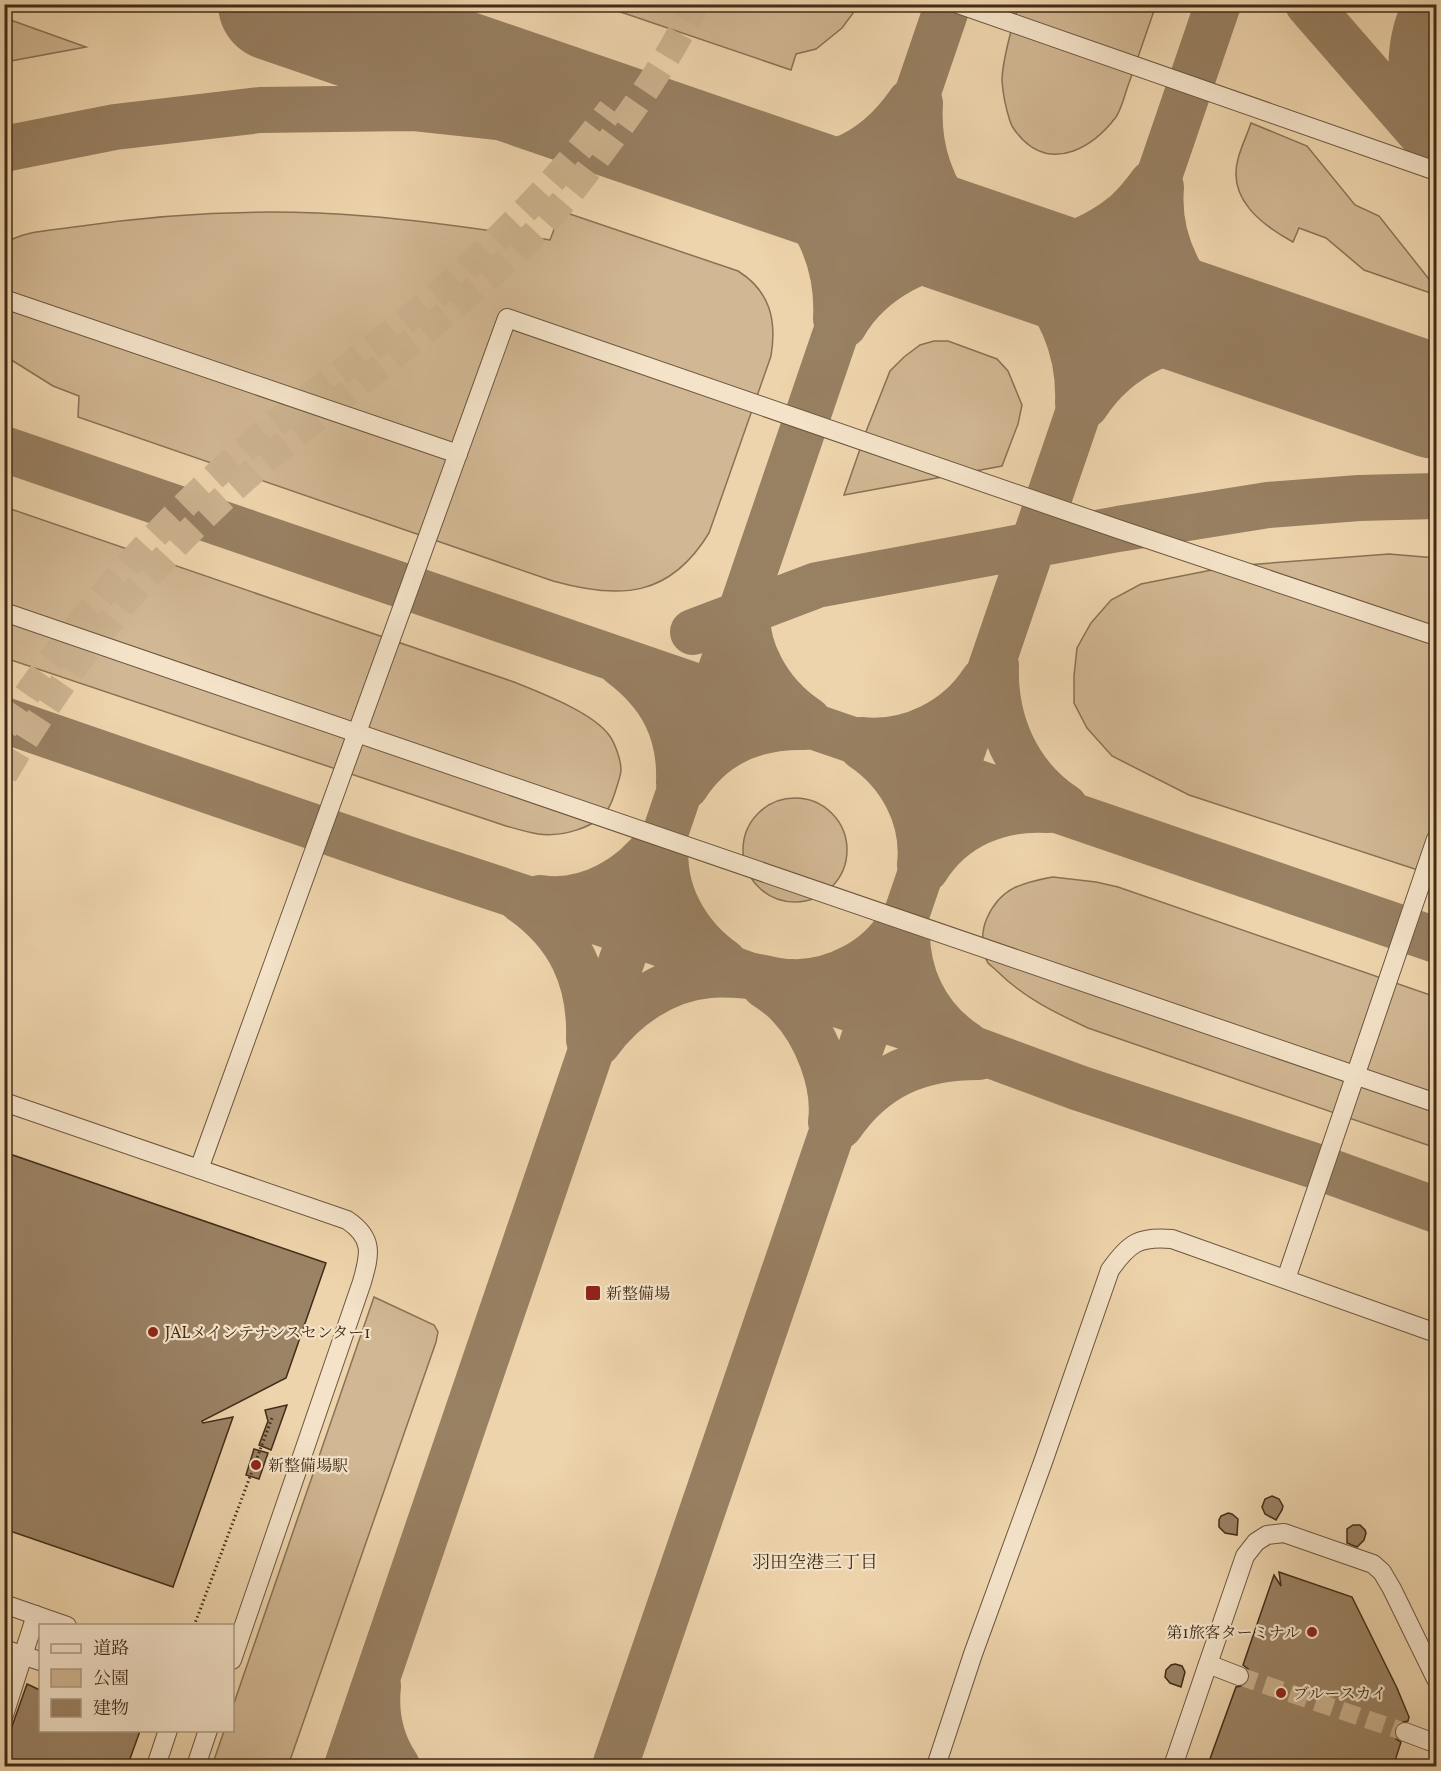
<svg xmlns="http://www.w3.org/2000/svg" width="1441" height="1771" viewBox="0 0 1441 1771" font-family="Vollkorn,'Noto Serif JP',serif">
  <style>
    .green { fill: #d1b793; stroke: #897256; stroke-width: 1.5 }
    .lines { fill: none; stroke-linecap: round; stroke-linejoin: round }
    .taxiway { stroke: #988062; stroke-width: 46 }
    .runway { stroke: #988062; stroke-width: 114 }
    .building { fill: #9b8365; stroke: #412c18; stroke-width: 1.5 }
    .minor-tunnel { stroke: #cbb28e; stroke-width: 18; stroke-dasharray: 18 9; stroke-linecap: butt }
    .highway-tunnel { stroke: #cbb28e; stroke-width: 27; stroke-dasharray: 27 14; stroke-linecap: butt }
    .minor-casing { stroke: #6c563d; stroke-width: 20 }
    .path { stroke: #412c18; stroke-width: 3; stroke-dasharray: 1.5 3; stroke-linecap: butt }
    .minor { stroke: #f4e3c9; stroke-width: 18 }
    .poi-dot { fill: #8f2418; stroke: #f4e3c9; stroke-width: 2 }
    .labels { text-anchor: middle; stroke-width: 4.5; stroke-linejoin: round; paint-order: stroke }
    .poi-label { font-size: 16px; fill: #412c18; stroke: #f4e3c9; text-anchor: start }
    .neighbourhood-label { font-size: 18px; fill: #412c18; stroke: #f4e3c9 }
  </style>
  <rect width="100%" height="100%" fill="#eed4ac"/>
  <filter id="stains"><feTurbulence type="fractalNoise" baseFrequency=".00333" numOctaves="4"/><feColorMatrix values="0 0 0 0 .2 0 0 0 0 .09 0 0 0 0 .02 0 0 0 .5 -.17"/></filter>
  <radialGradient id="worn" r=".72"><stop offset=".6" stop-color="#630" stop-opacity="0"/><stop offset="1" stop-color="#630" stop-opacity=".3"/></radialGradient>
  <g class="green">
    <polygon points="600,5 859,5 842,28 816,49 796,54 791,70"/>
    <path d="M1019,5H1156C1147,31 1138,57 1129,83C1125,93 1122,108 1116,117C1094,146 1055,171 1023,140C1018,134 1012,129 1010,121C1006,109 1003,94 1002,81C1002,63 1013,21 1019,5Z"/>
    <polygon points="5,18 86,47 5,62"/>
    <path d="M1251,123L1307,146L1355,205L1379,216L1436,288V295L1364,270L1326,238L1299,228L1293,242C1262,225 1227,199 1238,159C1241,147 1247,135 1251,123Z"/>
    <path d="M561,211L738,271C770,291 777,320 771,356L709,533C670,597 621,600 553,581L78,417L79,396L53,386L5,356L4,245C18,231 55,230 74,227C169,213 269,208 365,216C427,221 489,230 550,240Z"/>
    <polygon points="934,341 948,341 997,359 1008,371 1022,405 1018,424 1002,466 844,495 867,429 890,371 904,357 920,345"/>
    <path d="M5,507L514,682C541,693 592,712 609,735C615,743 621,760 621,770C621,774 619,779 618,783C615,792 613,801 608,809C595,829 560,837 538,834C527,832 517,829 506,826L5,658Z"/>
    <polygon points="1389,554 1436,558 1436,876 1189,795 1112,756 1087,728 1074,703 1074,676 1077,648 1091,623 1111,600 1141,584 1232,566"/>
    <circle cx="795" cy="850" r="52"/>
    <path d="M1053,877L1096,882L1118,887L1436,997V1148L1088,1028C1056,1013 1024,998 998,972C995,969 991,966 988,963C981,951 981,931 987,918C1001,887 1022,883 1053,877Z"/>
    <polygon points="374,1297 434,1325 438,1332 436,1342 288,1766 212,1766 224,1731 232,1730 233,1706"/>
  </g>
  <g class="lines">
    <g class="taxiway">
      <polyline points="1308,4 1436,151"/>
      <path d="M1426,4C1423,13 1418,22 1416,31C1407,65 1412,103 1427,134"/>
      <path d="M920,103C917,148 931,191 962,225C978,243 999,252 1017,266C1060,298 1080,351 1078,403"/>
      <path d="M4,149L115,127L260,110L412,108L545,122L735,162C747,166 758,169 769,177C816,208 839,263 836,319"/>
      <path d="M754,169C822,174 870,160 910,102"/>
      <path d="M1161,187C1156,247 1188,301 1237,333"/>
      <path d="M844,325C871,279 926,250 979,251C997,251 1015,256 1034,255C1063,252 1102,233 1125,214C1135,205 1144,194 1152,183"/>
      <path d="M1086,405C1119,354 1177,329 1237,333"/>
      <polyline points="4,449 1436,940"/>
      <path d="M748,599C741,647 769,694 808,720"/>
      <polyline points="693,632 817,585 1118,529 1268,505 1359,498 1436,496"/>
      <path d="M621,664C662,695 681,732 679,783"/>
      <path d="M996,665C994,722 1017,775 1065,807"/>
      <polyline points="4,720 404,858 631,933 751,976 976,1050 1079,1088 1315,1166 1436,1210"/>
      <path d="M861,740C909,745 957,721 983,681"/>
      <path d="M862,747C901,773 925,818 920,865"/>
      <path d="M686,786C713,744 756,726 804,727"/>
      <path d="M666,843C661,891 686,935 724,962"/>
      <path d="M926,869C953,826 999,807 1048,810"/>
      <path d="M540,898C588,905 632,878 659,841"/>
      <path d="M521,900C570,934 591,980 589,1040"/>
      <path d="M907,925C905,973 925,1017 966,1044"/>
      <path d="M764,985C773,991 782,997 789,1005C816,1033 836,1083 831,1122"/>
      <path d="M598,1043C624,1007 664,979 709,975C722,974 737,975 750,976C764,977 777,982 791,982C833,984 879,960 900,923"/>
      <path d="M840,1126C875,1075 920,1057 979,1057"/>
      <path d="M378,1686C375,1714 381,1742 397,1766"/>
      <polyline points="347,1766 948,4"/>
      <polyline points="615,1766 1218,4"/>
    </g>
    <polyline class="runway" points="275,4 1436,402"/>
  </g>
  <g class="building">
    <polygon points="4,1152 326,1263 286,1378 202,1421 203,1423 233,1417 173,1587 4,1529"/>
    <polygon points="287,1405 271,1450 259,1445 268,1421 265,1410"/>
    <polygon points="254,1449 268,1453 259,1479 246,1475"/>
    <polygon points="1272,1496 1279,1499 1283,1506 1282,1510 1276,1520 1265,1514 1262,1507 1265,1499"/>
    <polygon points="1228,1513 1232,1514 1238,1519 1237,1535 1225,1533 1219,1527 1219,1520 1221,1516"/>
    <polygon points="1353,1525 1360,1525 1365,1530 1366,1533 1364,1540 1357,1547 1347,1543 1347,1529"/>
    <polygon points="1279,1572 1352,1597 1397,1688 1409,1717 1408,1721 1398,1723 1394,1729 1396,1739 1401,1742 1393,1767 1207,1767 1236,1687 1246,1685 1250,1679 1248,1669 1243,1665 1274,1575 1281,1586"/>
    <polygon points="1175,1664 1182,1666 1185,1672 1181,1687 1170,1683 1165,1677 1166,1670 1171,1665"/>
    <polygon points="27,1684 40,1690 40,1731 140,1731 127,1767 4,1767 4,1749"/>
  </g>
  <g class="lines">
    <polyline class="minor-tunnel" points="1239,1676 1405,1732"/>
    <g class="highway-tunnel">
      <path d="M4,729C73,622 157,525 253,442C311,393 373,349 431,300C497,243 559,179 611,109"/>
      <path d="M4,775C64,672 139,577 226,496C321,407 432,334 526,242C554,214 580,182 603,150C638,104 670,56 696,4"/>
    </g>
    <g class="minor-casing">
      <g id="minor">
        <polyline points="958,4 1436,171"/>
        <polyline points="4,299 458,454"/>
        <polyline points="4,612 1436,1103"/>
        <path d="M4,1102L347,1220C374,1238 370,1254 362,1282L232,1660"/>
        <polyline points="199,1169 507,318 1118,529 1436,636"/>
        <polyline points="1286,1279 1436,839"/>
        <polyline points="4,1604 67,1626"/>
        <polyline points="4,1649 40,1661"/>
        <polyline points="1208,1664 1239,1676"/>
        <polyline points="4,1715 36,1615"/>
        <polyline points="1405,1732 1429,1741 1436,1742"/>
        <polyline points="156,1766 168,1730"/>
        <polyline points="196,1766 208,1730"/>
        <path d="M936,1766L973,1654L1043,1462L1110,1270C1129,1243 1139,1236 1172,1239L1436,1333"/>
        <polyline points="1173,1766 1245,1556 1256,1542 1267,1535 1284,1533 1373,1564 1382,1572 1392,1589 1436,1679"/>
      </g>
    </g>
    <polyline class="path" points="194,1626 272,1418"/>
    <use href="#minor" class="minor"/>
  </g>
  <g class="poi-dot">
    <rect x="585" y="1285" width="16" height="16" rx="3"/>
    <circle cx="153" cy="1332" r="6"/>
    <circle cx="256" cy="1465" r="6"/>
    <circle cx="1312" cy="1632" r="6"/>
    <circle cx="1281" cy="1693" r="6"/>
  </g>
  <g class="labels">
    <g class="poi-label">
      <text x="606" y="1299">新整備場</text>
      <text x="165" y="1338">JALメインテナンスセンター1</text>
      <text x="268" y="1471">新整備場駅</text>
      <text x="1300" y="1638" text-anchor="end">第1旅客ターミナル</text>
      <text x="1293" y="1699">ブルースカイ</text>
    </g>
    <g class="neighbourhood-label">
      <text x="815" y="1568">羽田空港三丁目</text>
    </g>
  </g>
  <rect width="1441" height="1771" fill="none" stroke="#eed4ac" stroke-width="24"/>
  <rect x="6" y="6" width="1429" height="1759" fill="none" stroke="#412c18" stroke-width="3"/>
  <rect x="12" y="12" width="1417" height="1747" fill="none" stroke="#412c18" stroke-width="1.5"/>
  <rect x="39" y="1624" width="195" height="108" fill="#f4e3c9" stroke="#ac9a82" stroke-width="1.5"/>
  <rect x="51" y="1644" width="30" height="9" fill="#f4e3c9" stroke="#ac9a82" stroke-width="1.5"/>
  <text x="93" y="1654" font-size="18" fill="#412c18">道路</text>
  <rect x="51" y="1669" width="30" height="18" fill="#d1b793" stroke="#ac9a82" stroke-width="1.5"/>
  <text x="93" y="1684" font-size="18" fill="#412c18">公園</text>
  <rect x="51" y="1699" width="30" height="18" fill="#9b8365" stroke="#ac9a82" stroke-width="1.5"/>
  <text x="93" y="1714" font-size="18" fill="#412c18">建物</text>
  <rect width="100%" height="100%" filter="url(#stains)"/>
  <rect width="100%" height="100%" fill="url(#worn)"/>
</svg>
